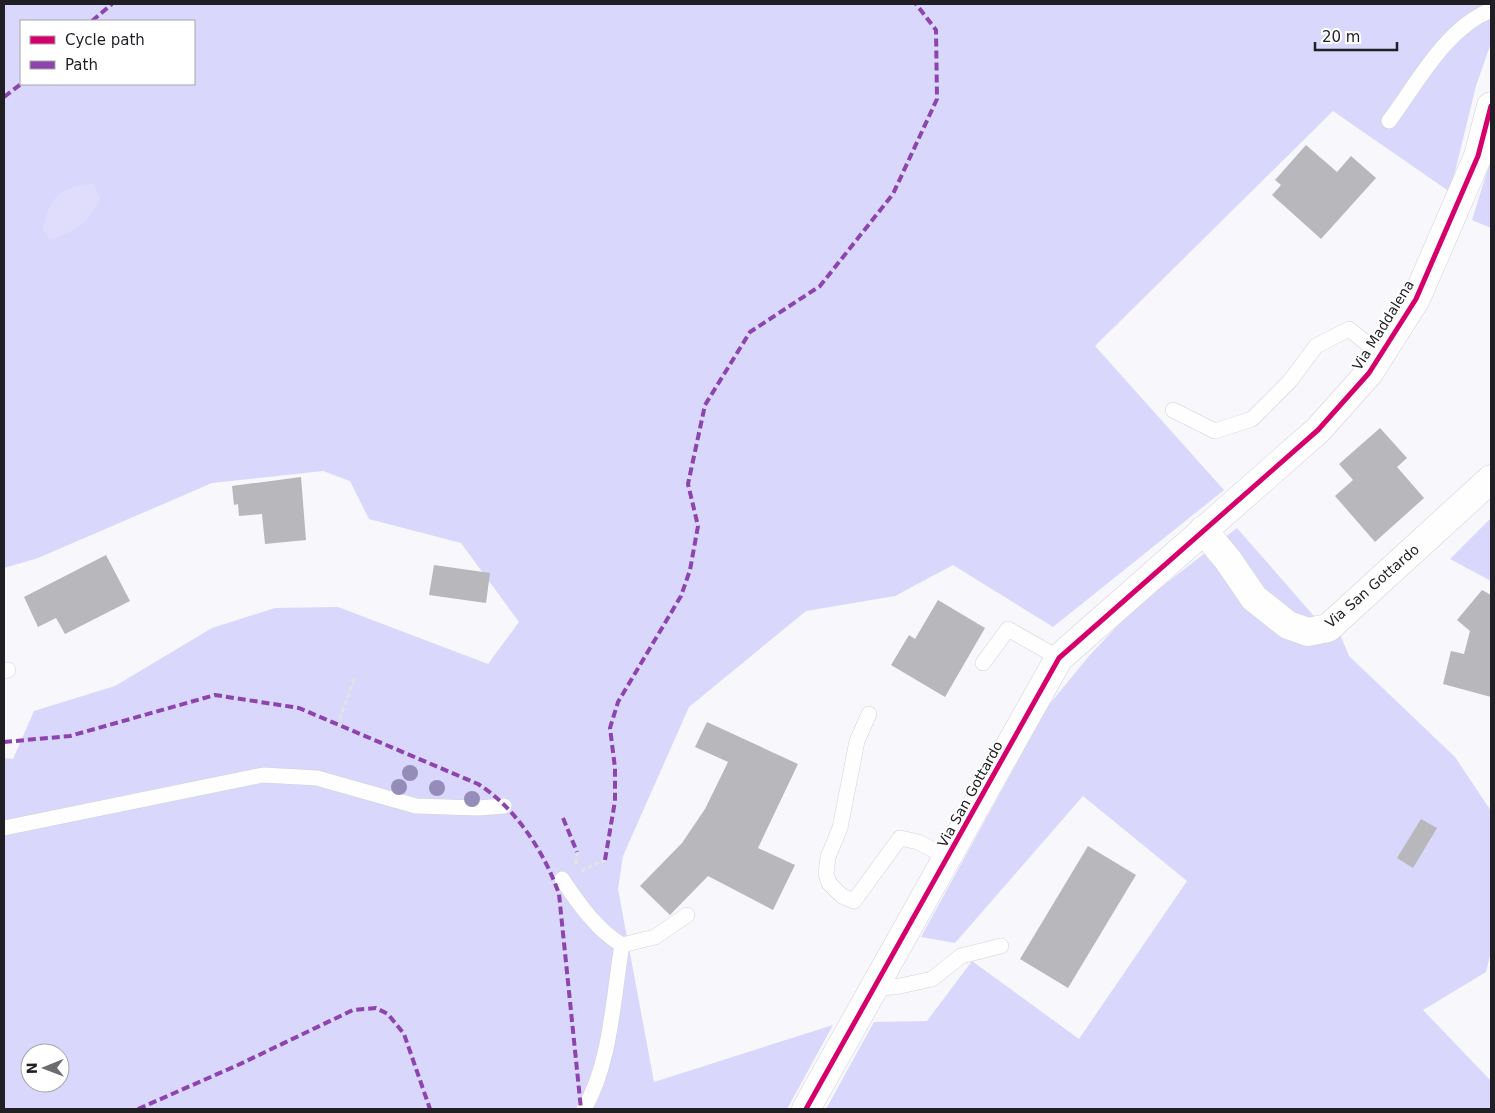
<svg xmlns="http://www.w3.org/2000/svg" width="1495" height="1113" viewBox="0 0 1495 1113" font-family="'DejaVu Sans',sans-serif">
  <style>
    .green { fill: #d9d7fc; fill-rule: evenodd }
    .water { fill: #dfddfb }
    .building { fill: #b8b7bc }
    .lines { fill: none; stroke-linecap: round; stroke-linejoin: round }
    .lane-casing { stroke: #d2d2d7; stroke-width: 16 }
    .street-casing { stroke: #d2d2d7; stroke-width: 29 }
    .secondary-casing { stroke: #d2d2d7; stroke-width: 29 }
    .path { stroke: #e3e3e4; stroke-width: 3; stroke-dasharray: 5 2.5; stroke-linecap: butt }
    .lane { stroke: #fefeff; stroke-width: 15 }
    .street { stroke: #fefeff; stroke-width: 28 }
    .secondary { stroke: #fefeff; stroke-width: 28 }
    .quiet { stroke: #8e44ad; stroke-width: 4; stroke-dasharray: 8 4; stroke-linecap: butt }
    .cycleway-casing { stroke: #fff; stroke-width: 8 }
    .cycleway { stroke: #d6006c; stroke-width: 5 }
    .tree { fill: #958cb9 }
    .labels { text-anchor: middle; stroke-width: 4; stroke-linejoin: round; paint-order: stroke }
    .street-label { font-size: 14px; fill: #1f1f24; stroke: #fff }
  </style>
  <rect width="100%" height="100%" fill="#f7f7fc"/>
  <g class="green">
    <path d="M4,4H1491V43L1476,86L1450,192L1333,111L1095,346L1224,490L1053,627L953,565L895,596L806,611L689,707L623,856L618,889L654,1082L833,1025L787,1109H4V758L13,759L34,711L115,686L212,628L275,608L338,607L488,664L519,622L461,543L369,519L350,481L323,471L212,483L38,558L4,568ZM21,21H194V84H21ZM30,1053H60V1083H30Z"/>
    <polygon points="1491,159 1491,228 1472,220"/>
    <polygon points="1491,518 1491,581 1450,559"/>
    <polygon points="1237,528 1313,615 1337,627 1349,656 1455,757 1491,811 1491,951 1486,972 1423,1010 1491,1081 1491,1109 826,1109 874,1022 927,1021 972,961 1079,1039 1187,881 1083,796 955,943 921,937 1048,706 1089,656 1123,620 1150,596"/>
  </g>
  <path class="water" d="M94,184L100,199C89,222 75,234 49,239L43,230C49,196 60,187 94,184Z"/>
  <g class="building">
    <polygon points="1306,145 1337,172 1351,156 1376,178 1321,239 1272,195 1281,185 1275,180"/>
    <polygon points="1380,428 1407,458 1397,467 1424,498 1375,542 1335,496 1353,480 1339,464"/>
    <polygon points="301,477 306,540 265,544 262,514 239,516 238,504 234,505 232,486"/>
    <polygon points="106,555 130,601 65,634 56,618 38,627 24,597"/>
    <polygon points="434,565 490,573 486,603 429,595"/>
    <polygon points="1482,590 1491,595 1491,697 1443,684 1451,651 1464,654 1470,631 1457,620"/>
    <polygon points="938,600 985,628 945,697 891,665 909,635 915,639"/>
    <polygon points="707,722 798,764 758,848 795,865 773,910 708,876 670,915 640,886 682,843 705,809 728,762 695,747"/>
    <polygon points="1421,819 1437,828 1413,868 1397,858"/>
    <polygon points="1088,846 1136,875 1068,988 1020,959"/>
  </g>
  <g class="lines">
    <g class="lane-casing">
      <g id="lane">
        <path d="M1389,121C1418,82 1445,29 1491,10"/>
        <polyline points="1173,410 1215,431 1252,419 1290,381 1316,346 1349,329 1381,355"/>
        <polyline points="983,663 1008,629 1059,658"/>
        <polyline points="4,671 8,670"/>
        <polyline points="869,714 857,741 840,828 828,857 826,874 829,883 842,896 854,901 900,838 918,842 947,857"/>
        <polyline points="4,828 263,775 317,778 416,806 478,808 504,806"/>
        <path d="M562,879C578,903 597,930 622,945L655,937L687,915"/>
        <polyline points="874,989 900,986 932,979 961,956 1001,946"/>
        <path d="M584,1109C611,1063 613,998 622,945"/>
      </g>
    </g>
    <g class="street-casing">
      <polyline id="street" points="1203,530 1228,560 1254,598 1288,625 1308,632 1328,628 1491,479"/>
    </g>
    <g class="secondary-casing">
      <polyline id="secondary" points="806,1109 1059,658 1318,430 1369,373 1416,299 1478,156 1491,106"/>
    </g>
    <g class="path">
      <polyline points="337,726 355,677"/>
      <polyline points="576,864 577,852"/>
      <polyline points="581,871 605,860"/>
    </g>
    <use href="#lane" class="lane"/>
    <use href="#street" class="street"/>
    <use href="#secondary" class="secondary"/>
    <g class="quiet">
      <polyline points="92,21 112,4"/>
      <polyline points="4,97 21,84"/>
      <path d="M4,742L70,736L215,695L299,708L478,784C515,807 545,853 559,894L581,1109"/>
      <polyline points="563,818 577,852"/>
      <polyline points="605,860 615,801 615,768 610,728 618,702 681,596 690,570 698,526 688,484 705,405 750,332 820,286 893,194 937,99 936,30 916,4"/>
      <polyline points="138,1109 238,1065 353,1010 376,1008 388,1014 404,1034 430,1109"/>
    </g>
    <g class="cycleway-casing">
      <polyline id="cycleway" points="806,1109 1059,658 1318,430 1369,373 1416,299 1478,156 1491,106"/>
    </g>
    <use href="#cycleway" class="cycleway"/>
  </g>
  <g class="tree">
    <circle cx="410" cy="773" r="8"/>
    <circle cx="399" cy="787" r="8"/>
    <circle cx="437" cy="788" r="8"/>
    <circle cx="472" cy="799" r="8"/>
  </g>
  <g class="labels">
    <g class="street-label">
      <text transform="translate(1383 325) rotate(-58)" y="5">Via Maddalena</text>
      <text transform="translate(1372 586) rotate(-41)" y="5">Via San Gottardo</text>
      <text transform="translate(970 794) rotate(-61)" y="5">Via San Gottardo</text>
    </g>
  </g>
  <rect width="1495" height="1113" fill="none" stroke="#1f1f24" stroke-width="10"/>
  <rect x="20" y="20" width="175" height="65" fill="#ffffff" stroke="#a5a5a7"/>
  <rect x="30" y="36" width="25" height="8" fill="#d6006c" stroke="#a5a5a7"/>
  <text x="65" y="45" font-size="15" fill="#1f1f24">Cycle path</text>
  <rect x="30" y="61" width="25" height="8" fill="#8e44ad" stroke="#a5a5a7"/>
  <text x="65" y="70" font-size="15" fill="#1f1f24">Path</text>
  <g transform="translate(45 1068) rotate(269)"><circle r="24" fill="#ffffff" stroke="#a5a5a7"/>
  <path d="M0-4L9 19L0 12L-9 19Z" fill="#6b6b70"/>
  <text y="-8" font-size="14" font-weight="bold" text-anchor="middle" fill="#1f1f24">N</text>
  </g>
  <path d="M1315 42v8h82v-8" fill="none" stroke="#1f1f24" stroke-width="2.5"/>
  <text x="1322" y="42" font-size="15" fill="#1f1f24" stroke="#ffffff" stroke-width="4" paint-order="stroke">20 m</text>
</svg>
